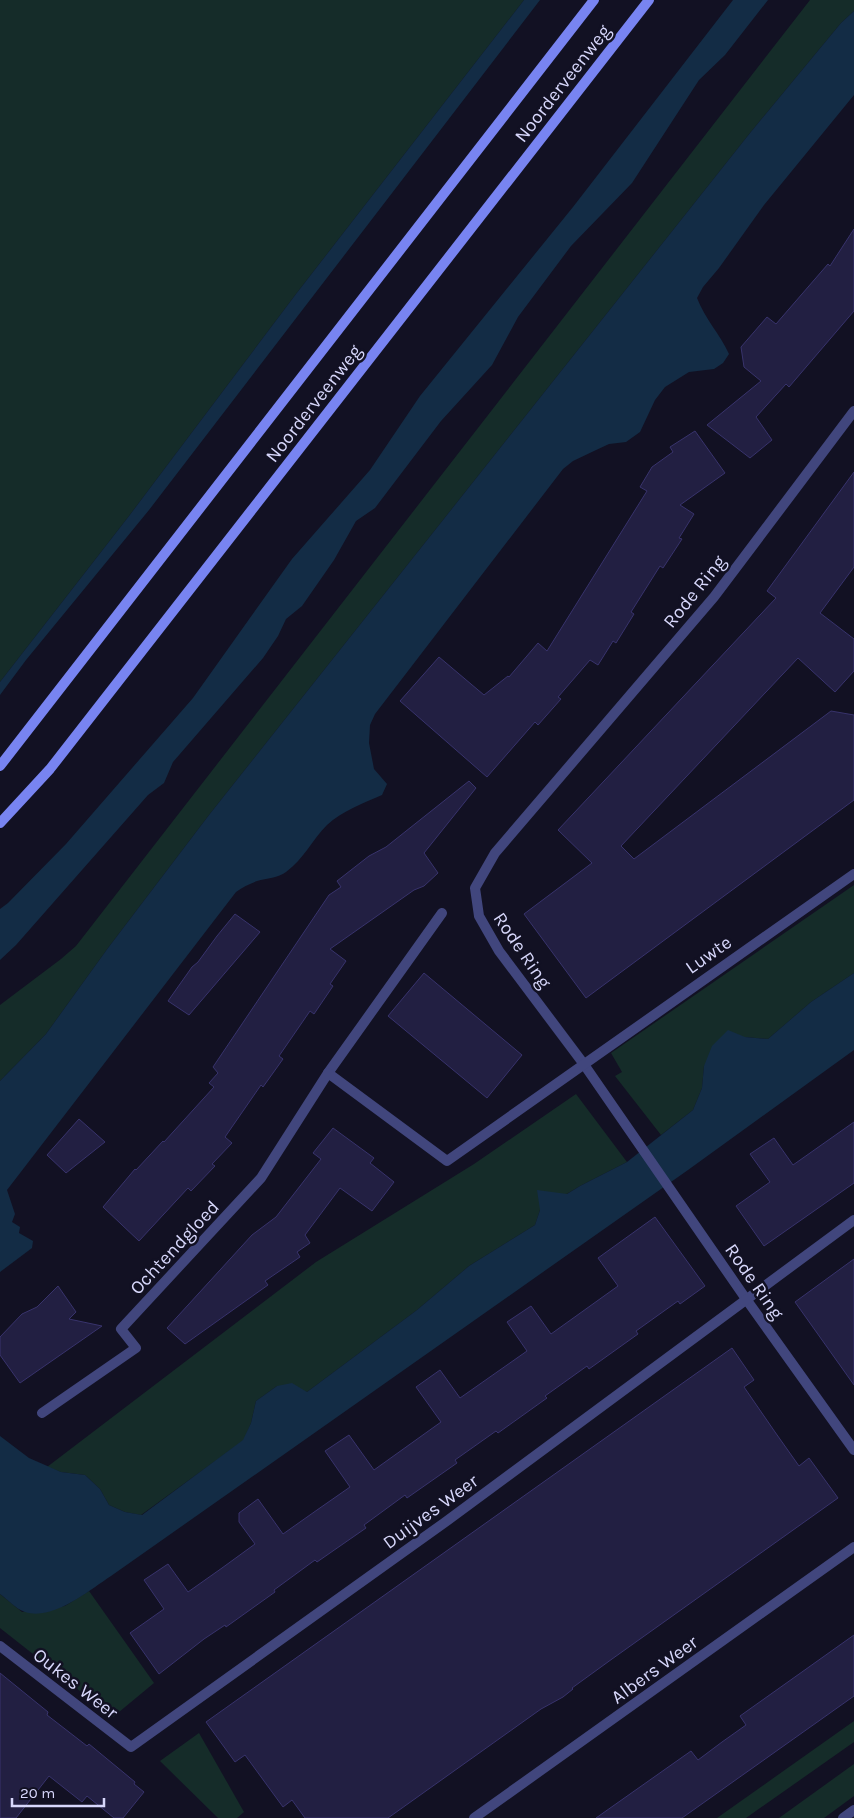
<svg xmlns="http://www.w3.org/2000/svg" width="854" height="1818" viewBox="0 0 854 1818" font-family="Karla,sans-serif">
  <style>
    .green { fill: #152c29 }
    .water { fill: #132c45 }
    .building { fill: #221f42; stroke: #38336c }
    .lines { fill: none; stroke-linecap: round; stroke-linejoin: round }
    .street { stroke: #41467d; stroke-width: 10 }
    .secondary { stroke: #7884f1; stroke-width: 10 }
    .labels { text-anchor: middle; stroke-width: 5; stroke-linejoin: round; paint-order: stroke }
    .street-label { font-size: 19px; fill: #d7d7fb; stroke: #121123 }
  </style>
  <rect width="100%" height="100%" fill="#121123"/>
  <g class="green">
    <polygon points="0,0 524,0 296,294 129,516 0,682"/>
    <polygon points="810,0 854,0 854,11 841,23 750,133 209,815 108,948 46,1034 0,1081 0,1005 61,959 76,946"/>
    <polygon points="854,885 854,973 811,1002 768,1039 745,1037 704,1066 702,1088 693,1110 661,1135 615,1076 622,1072 611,1053"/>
    <polygon points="576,1094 627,1162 580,1186 540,1210 535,1225 469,1266 417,1310 307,1392 277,1386 256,1401 251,1423 244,1440 141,1515 125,1512 109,1505 100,1489 85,1475 61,1472 47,1467 316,1262 474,1164"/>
    <polygon points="89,1591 154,1683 113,1717 0,1628 0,1594 22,1612 65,1606"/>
    <polygon points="854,1721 854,1742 746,1818 717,1818"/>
    <polygon points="199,1733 244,1812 237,1818 218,1818 160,1761"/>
    <polygon points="854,1764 854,1796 824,1818 779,1818"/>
  </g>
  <g class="water">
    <polygon points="524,0 540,0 149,510 26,660 0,695 0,682 129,516 296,294"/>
    <polygon points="733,0 768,0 725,55 699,80 632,183 571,246 518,317 492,365 441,421 375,508 356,521 334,560 302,606 286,619 278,636 263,658 173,762 164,783 148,795 16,945 0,960 0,909 8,903 66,844 193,698 292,559 370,470 420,396 573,207"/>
    <path d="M854,11V95L764,205L719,268L703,287L697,298C705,319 720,334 729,354L723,363L714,369L689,372L665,387L655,400L640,432L626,442L609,444L594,451L573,461L563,469L375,714L370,725L369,743L374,769L387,784L382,795C364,803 342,811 327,825C312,840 304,859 286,872C278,878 267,878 257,881C249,884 243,887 236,892L7,1190L15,1214L12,1222L20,1227L19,1233L33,1241L32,1248L0,1272V1081L46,1034L108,948L209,815L750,133L841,23Z"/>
    <path d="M854,973V1050L688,1170L111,1576C88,1591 53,1621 25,1612C16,1609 7,1599 0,1594V1436L29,1458L61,1472L85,1475L100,1489L109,1505L125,1512L142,1515L243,1440L251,1423L256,1401L277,1386L292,1383L307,1392L417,1310L469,1266L535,1225L540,1210L537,1190L567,1194L580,1186L627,1162L693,1110L702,1088L704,1066L712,1046L728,1030L745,1037L768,1039L811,1002Z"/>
  </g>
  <g class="building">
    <polygon points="854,229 854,311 789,387 786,384 756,417 772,440 750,458 707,425 761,381 744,367 741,347 767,317 776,324 828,264 830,266"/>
    <polygon points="695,431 725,473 680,505 694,514 679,538 682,539 663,568 660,566 631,612 634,614 616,643 613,641 598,665 590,660 558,697 561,699 538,725 535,722 487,777 400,701 439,657 484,695 508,676 509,677 538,643 547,651 647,491 640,487 652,467 673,452 670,447"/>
    <polygon points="854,472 854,567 820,613 854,639 854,671 835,692 798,658 621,846 634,859 831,711 854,715 854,800 586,998 524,914 592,863 558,830 776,598 767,591"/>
    <polygon points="469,781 476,788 424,853 438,873 424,886 414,890 330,949 346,961 330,984 333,986 314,1014 310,1011 279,1056 283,1059 263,1087 261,1085 225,1137 232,1143 212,1164 215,1166 191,1191 188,1188 139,1241 103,1207 135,1169 136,1170 163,1141 164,1142 214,1087 209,1083 218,1073 213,1067 329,895 341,887 337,881 369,856 386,847"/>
    <polygon points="235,914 260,932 189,1015 168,1001 192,967 198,962 217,936"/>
    <polygon points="424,973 522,1055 487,1098 388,1016"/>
    <polygon points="79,1119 105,1142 66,1173 47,1155"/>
    <polygon points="854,1122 854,1183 764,1246 736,1206 770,1182 750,1154 774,1138 793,1165"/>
    <polygon points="333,1128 374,1158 370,1163 394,1182 372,1211 340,1188 305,1235 310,1243 297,1252 300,1257 265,1281 268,1285 185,1344 167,1328 252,1235 276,1217 321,1159 313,1153"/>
    <polygon points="655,1217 705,1286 680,1304 678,1301 636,1331 638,1334 589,1369 587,1366 545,1396 547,1398 498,1433 496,1431 455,1460 457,1463 407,1498 405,1495 364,1525 366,1528 317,1562 315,1560 274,1590 275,1592 226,1627 225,1625 204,1639 159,1674 130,1633 164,1609 144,1580 168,1564 188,1592 222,1568 255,1544 239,1522 239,1513 258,1499 283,1534 317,1510 350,1487 325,1451 349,1435 374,1470 441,1422 416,1387 440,1370 460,1398 527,1351 507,1322 531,1306 551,1334 618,1286 598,1258"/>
    <polygon points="854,1259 854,1385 795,1302"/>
    <polygon points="58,1286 76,1312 69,1319 102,1326 20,1383 0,1355 0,1337 22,1314 37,1307"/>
    <polygon points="732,1348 754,1380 744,1387 775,1432 799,1466 809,1458 838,1498 612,1659 572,1688 573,1689 563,1697 541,1709 388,1818 305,1818 292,1800 283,1807 245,1755 235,1762 206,1722"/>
    <polygon points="854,1635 854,1696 682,1818 596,1818 691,1751 698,1760 722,1742 746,1725 740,1716"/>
    <polygon points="0,1673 48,1712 47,1715 87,1746 89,1744 135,1782 134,1784 144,1792 123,1818 114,1818 87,1796 82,1802 49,1776 16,1818 0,1818"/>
  </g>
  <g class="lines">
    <g class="street">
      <polyline points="854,411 714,597 495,853 475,888 479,916 499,951 583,1063 746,1299 854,1450"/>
      <polyline points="328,1073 442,913"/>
      <polyline points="42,1413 136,1348 121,1329 261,1178 328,1073 447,1161 854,874"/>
      <polyline points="0,1646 131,1747 444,1523 854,1220"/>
      <polyline points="474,1818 854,1547"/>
      <polyline points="843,1818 854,1810"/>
    </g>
    <g class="secondary">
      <polyline points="0,766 594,0"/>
      <polyline points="0,823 50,769 649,0"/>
    </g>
  </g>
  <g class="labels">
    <g class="street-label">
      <text transform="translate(562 83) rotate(-52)" y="7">Noorderveenweg</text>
      <text transform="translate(313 403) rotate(-52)" y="7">Noorderveenweg</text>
      <text transform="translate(694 591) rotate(-51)" y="7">Rode Ring</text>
      <text transform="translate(523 950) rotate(56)" y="7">Rode Ring</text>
      <text transform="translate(708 954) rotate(-35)" y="7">Luwte</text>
      <text transform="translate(174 1247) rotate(-47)" y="7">Ochtendgloed</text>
      <text transform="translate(755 1281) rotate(55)" y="7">Rode Ring</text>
      <text transform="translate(430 1511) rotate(-36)" y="7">Duijves Weer</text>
      <text transform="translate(654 1669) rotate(-36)" y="7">Albers Weer</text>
      <text transform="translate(76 1683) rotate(38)" y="7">Oukes Weer</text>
    </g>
  </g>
  <path d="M12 1798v8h92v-8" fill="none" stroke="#d7d7fb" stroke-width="2.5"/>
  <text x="20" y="1798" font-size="15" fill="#d7d7fb" stroke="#121123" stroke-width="4" paint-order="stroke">20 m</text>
</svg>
